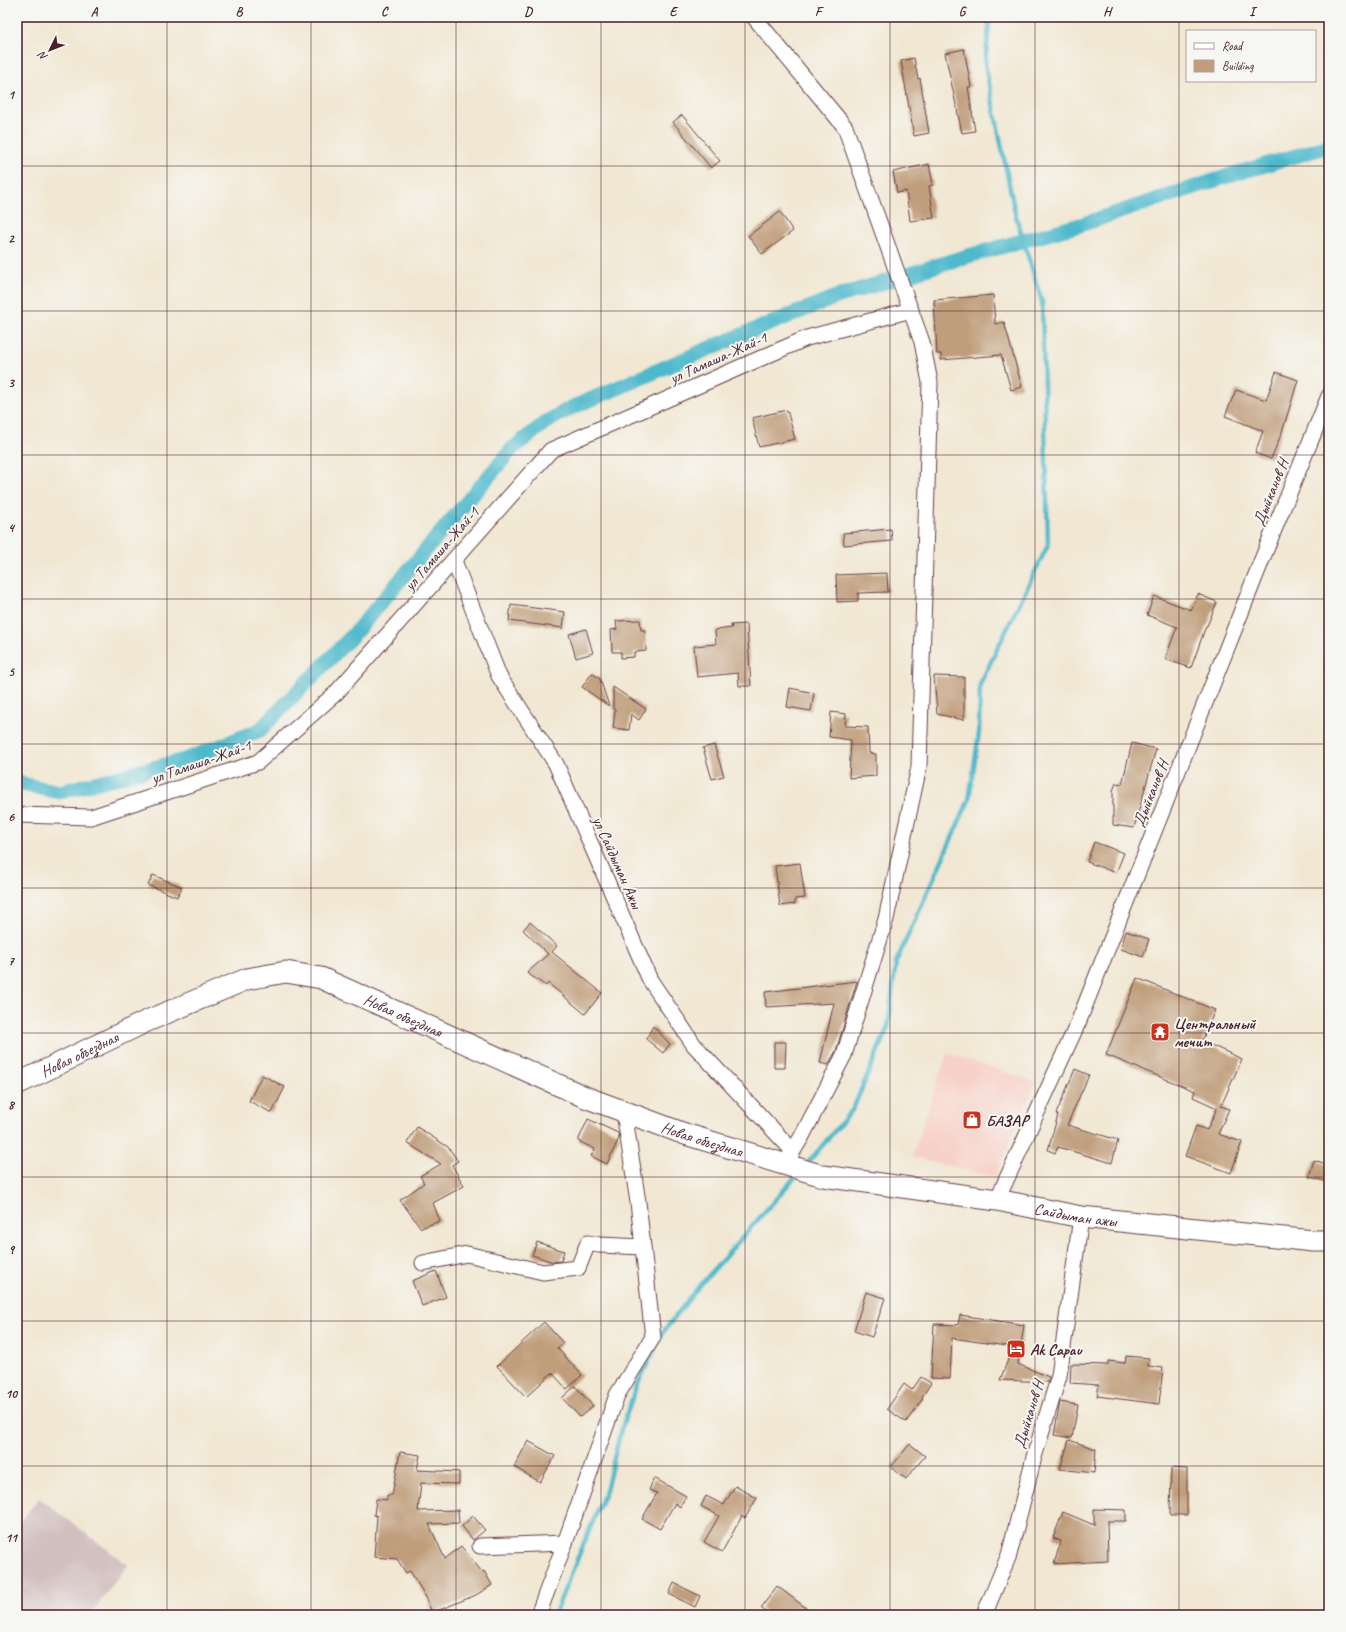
<svg xmlns="http://www.w3.org/2000/svg" width="1346" height="1632" viewBox="0 0 1346 1632" font-family="Caveat,sans-serif">
  <style>
    .built { fill: #f7d1c8 }
    .industrial { fill: #d2bfc0 }
    .lines { fill: none; stroke-linecap: round; stroke-linejoin: round }
    .stream { stroke: #4fb9cc; stroke-width: 4.5 }
    .canal { stroke: #4fb9cc; stroke-width: 15 }
    .building { fill: #c09e7b }
    .street-casing { stroke: #633d44; stroke-width: 17 }
    .secondary-casing { stroke: #633d44; stroke-width: 23 }
    .street { stroke: #fff; stroke-width: 15 }
    .secondary { stroke: #fff; stroke-width: 21 }
    .grid { fill: none; stroke: #4a1f2b; stroke-width: 1; stroke-opacity: 0.55 }
    .labels { text-anchor: middle; stroke-width: 4; stroke-linejoin: round; paint-order: stroke }
    .street-label { font-size: 16px; fill: #4a1f2b; stroke: #f6f6f2 }
    .poi-label { font-size: 16px; font-weight: bold; fill: #4a1f2b; stroke: #f6f6f2; text-anchor: start }
    .neatline { fill: none; stroke: #4a1f2b; stroke-width: 1.5 }
    .grid-label { font-size: 13px; text-anchor: middle; font-weight: bold; fill: #4a1f2b }
  </style>
  <rect width="100%" height="100%" fill="#f6f6f2"/>
  <filter id="ink" filterUnits="userSpaceOnUse"><feTurbulence type="fractalNoise" baseFrequency=".025" numOctaves="2"/><feDisplacementMap in="SourceGraphic" scale="8" xChannelSelector="R" yChannelSelector="G"/><feConvolveMatrix kernelMatrix="1 2 1 2 8 2 1 2 1" color-interpolation-filters="sRGB"/></filter>
  <filter id="wash" filterUnits="userSpaceOnUse"><feTurbulence type="fractalNoise" baseFrequency=".012" numOctaves="4" result="noise"/><feDisplacementMap in="SourceGraphic" scale="16" xChannelSelector="R" yChannelSelector="G"/><feGaussianBlur stdDeviation="0.9" result="paint"/><feColorMatrix in="noise" values="0 0 0 0 0 0 0 0 0 0 0 0 0 0 0 0 0 1.4 0 .05"/><feComposite in="paint" operator="in"/></filter>
  <g filter="url(#wash)">
    <rect width="100%" height="100%" fill="#f1e7d2"/>
    <polygon class="built" points="947,1053 1036,1082 995,1177 912,1157"/>
    <polygon class="industrial" points="39,1498 128,1565 90,1615 17,1615 17,1526"/>
    <g class="lines">
      <g class="stream">
        <polyline points="806,1165 853,1109 888,1027 896,962 969,800 979,733 980,684 1048,545 1042,302 1015,213 985,64 990,17"/>
        <polyline points="554,1615 606,1490 621,1430 636,1387 663,1332 696,1290 797,1175"/>
      </g>
      <polyline class="canal" points="17,781 26,785 60,792 188,759 260,730 354,634 512,449 546,422 571,408 710,348 836,297 961,258 1080,225 1231,175 1329,146"/>
    </g>
    <g id="blocks">
      <g class="building">
        <polygon points="964,49 971,87 968,87 975,131 962,133 945,53"/>
        <polygon points="914,58 918,79 920,78 929,133 914,136 901,61"/>
        <polygon points="682,115 720,161 711,168 673,122"/>
        <polygon points="929,164 933,185 929,186 934,218 910,221 906,191 897,193 893,172"/>
        <polygon points="780,212 793,231 762,254 748,236"/>
        <polygon points="993,295 995,324 1004,322 1022,387 1011,390 1001,355 941,360 941,354 937,354 934,300"/>
        <polygon points="1276,372 1298,380 1282,432 1271,459 1255,453 1263,431 1225,416 1236,390 1266,400"/>
        <polygon points="787,410 795,439 759,447 752,418"/>
        <polygon points="891,529 892,541 844,545 843,533"/>
        <polygon points="887,573 888,592 858,593 858,601 837,602 836,575"/>
        <polygon points="1198,594 1217,602 1207,626 1206,626 1191,668 1165,659 1177,627 1147,615 1154,596 1191,610"/>
        <polygon points="511,605 565,612 563,628 509,621"/>
        <polygon points="640,620 641,630 645,630 646,651 634,652 634,657 621,658 621,652 612,652 611,630 617,629 616,621"/>
        <polygon points="747,624 751,686 739,686 738,673 697,677 694,646 716,644 715,630 732,628 731,625"/>
        <polygon points="586,629 593,653 576,658 569,634"/>
        <polygon points="592,673 600,679 609,706 582,687"/>
        <polygon points="934,676 964,677 964,720 937,714"/>
        <polygon points="613,687 646,709 639,720 631,714 629,730 613,728 615,710 613,709"/>
        <polygon points="790,688 814,693 811,711 787,707"/>
        <polygon points="831,712 846,714 845,726 868,727 869,753 876,754 876,776 849,778 851,740 829,737"/>
        <polygon points="1132,743 1156,749 1134,828 1113,825 1113,791 1116,783 1122,784"/>
        <polygon points="714,745 724,776 712,779 703,748"/>
        <polygon points="1094,842 1124,853 1116,873 1087,862"/>
        <polygon points="800,863 805,898 795,899 795,904 780,906 775,866"/>
        <polygon points="153,875 182,887 177,897 148,885"/>
        <polygon points="530,922 557,946 552,952 602,993 585,1014 548,983 546,986 527,973 548,954 523,930"/>
        <polygon points="1126,931 1149,939 1143,957 1121,949"/>
        <polygon points="1137,978 1215,1010 1202,1041 1242,1059 1221,1106 1229,1109 1218,1134 1242,1142 1231,1173 1185,1156 1196,1126 1207,1130 1217,1108 1193,1097 1195,1091 1106,1055"/>
        <polygon points="857,981 836,1051 828,1065 820,1063 834,1003 766,1007 765,992"/>
        <polygon points="653,1026 670,1044 663,1053 646,1039"/>
        <polygon points="774,1042 786,1042 785,1068 774,1068"/>
        <polygon points="1075,1069 1089,1075 1067,1125 1118,1140 1112,1163 1058,1147 1055,1153 1048,1150 1058,1115 1056,1114"/>
        <polygon points="262,1075 285,1087 272,1113 249,1101"/>
        <polygon points="588,1119 618,1133 619,1138 607,1164 591,1156 595,1149 578,1141"/>
        <polygon points="417,1127 448,1147 458,1161 452,1165 464,1186 433,1203 440,1221 421,1228 400,1200 424,1183 420,1176 441,1164 407,1143"/>
        <polygon points="1314,1160 1329,1165 1329,1182 1309,1177"/>
        <polygon points="537,1242 564,1251 561,1261 553,1262 532,1255"/>
        <polygon points="436,1271 446,1297 422,1306 412,1281"/>
        <polygon points="866,1292 885,1298 872,1337 854,1331"/>
        <polygon points="960,1315 1024,1325 1018,1364 1049,1377 1048,1382 1000,1380 1013,1347 952,1338 950,1379 931,1378 934,1324 958,1325"/>
        <polygon points="544,1322 563,1343 557,1348 582,1375 567,1389 552,1373 526,1397 497,1366"/>
        <polygon points="1126,1356 1149,1358 1148,1366 1163,1368 1159,1404 1097,1396 1099,1385 1070,1383 1071,1364 1108,1365 1108,1361 1125,1363"/>
        <polygon points="921,1377 931,1383 922,1397 923,1398 906,1422 887,1409 904,1384 912,1390"/>
        <polygon points="575,1386 593,1406 580,1417 562,1398"/>
        <polygon points="1060,1402 1078,1405 1072,1438 1054,1435"/>
        <polygon points="1069,1440 1096,1449 1094,1473 1060,1469"/>
        <polygon points="528,1441 555,1456 540,1482 514,1467"/>
        <polygon points="910,1444 925,1456 906,1479 891,1467"/>
        <polygon points="400,1452 420,1455 417,1470 459,1472 459,1484 421,1483 418,1511 458,1510 459,1523 429,1524 445,1559 461,1546 482,1572 484,1571 492,1585 476,1595 432,1613 427,1599 410,1571 406,1573 397,1559 374,1557 377,1516 374,1515 376,1499 387,1500 387,1495 392,1495"/>
        <polygon points="1171,1468 1187,1469 1187,1515 1170,1515"/>
        <polygon points="654,1478 686,1496 680,1507 675,1503 660,1529 642,1519 657,1493 649,1490"/>
        <polygon points="735,1486 757,1498 745,1518 742,1516 722,1552 704,1542 719,1516 701,1506 706,1496 724,1505"/>
        <polygon points="1094,1509 1126,1510 1126,1521 1107,1521 1108,1561 1054,1564 1061,1541 1053,1538 1063,1512 1094,1525"/>
        <polygon points="473,1516 485,1530 473,1540 462,1526"/>
        <polygon points="674,1583 700,1596 695,1607 669,1594"/>
        <polygon points="777,1586 802,1605 815,1615 770,1615 761,1608"/>
      </g>
    </g>
  </g>
  <g filter="url(#ink)">
    <use href="#blocks" fill-opacity="0" stroke="#633d44" stroke-width="1"/>
    <g class="lines">
      <g class="street-casing">
        <g id="street">
          <polyline points="754,17 845,127 922,342 930,382 919,767 886,919 844,1055 801,1138 785,1164"/>
          <polyline points="454,561 499,676 556,764 650,980 694,1045 793,1151"/>
          <polyline points="17,815 91,817 258,762 336,693 551,450 807,338 911,310"/>
          <polyline points="997,1200 1078,1023 1269,542 1329,396"/>
          <polyline points="423,1263 467,1254 543,1272 578,1268 588,1243 599,1245 643,1247"/>
          <polyline points="480,1546 565,1543"/>
          <polyline points="538,1615 565,1543 617,1395 653,1337 638,1202 624,1112"/>
          <polyline points="984,1615 1009,1555 1034,1457 1059,1376 1081,1217"/>
        </g>
      </g>
      <g class="secondary-casing">
        <g id="secondary">
          <path id="s1" d="M17,1084L147,1021L247,979L286,972L321,978L585,1097L685,1134L823,1176L997,1200L1081,1217L1313,1241H1329"/>
        </g>
      </g>
      <use href="#street" class="street"/>
      <use href="#secondary" class="secondary"/>
    </g>
  </g>
  <path class="grid" d="M167,17V1615M311,17V1615M456,17V1615M601,17V1615M745,17V1615M890,17V1615M1035,17V1615M1179,17V1615M17,166H1329M17,311H1329M17,455H1329M17,599H1329M17,744H1329M17,888H1329M17,1033H1329M17,1177H1329M17,1321H1329M17,1466H1329"/>
  <defs>
    <g id="temple-square" transform="scale(1)"><rect x="-9" y="-9" width="18" height="18" rx="4" fill="#c8321e" stroke="#f6f6f2"/><path d="M0-6L5-2H3V0L6.5 2.5H4V6H1.5V3h-3V6H-4V2.5H-6.5L-3 0V-2H-5Z" fill="#fff"/></g>
    <g id="shop-square" transform="scale(1)"><rect x="-9" y="-9" width="18" height="18" rx="4" fill="#c8321e" stroke="#f6f6f2"/><path d="M-5-2.5h2.3a2.7 3.5 0 0 1 5.4 0H5L5.5 6h-11ZM-1.5-2.5h3a1.5 2.3 0 0 0-3 0Z" fill="#fff"/></g>
    <g id="hotel-square" transform="scale(1)"><rect x="-9" y="-9" width="18" height="18" rx="4" fill="#c8321e" stroke="#f6f6f2"/><path d="M-6-4.5h1.5V1H6V5H4.5V3h-9V5H-6ZM-4 0a1.8 1.8 0 1 1 3.6 0ZM.5 0V-2.5h3Q6-2.5 6 0Z" fill="#fff"/></g>
  </defs>
  <g fill-rule="evenodd">
    <use href="#temple-square" x="1160" y="1032"/>
    <use href="#shop-square" x="972" y="1120"/>
    <use href="#hotel-square" x="1016" y="1349"/>
  </g>
  <g class="labels">
    <g class="street-label">
      <text transform="translate(718 357) rotate(-24)" y="6">ул Тамаша-Жай-1</text>
      <text transform="translate(1270 492) rotate(-68)" y="6">Дыйканов Н</text>
      <text transform="translate(441 548) rotate(-49)" y="6">ул Тамаша-Жай-1</text>
      <text transform="translate(201 761) rotate(-19)" y="6">ул Тамаша-Жай-1</text>
      <text transform="translate(1150 793) rotate(-68)" y="6">Дыйканов Н</text>
      <text transform="translate(618 862) rotate(66)" y="6">ул Сайдыман Ажы</text>
      <text dy="6" stroke="none"><textPath href="#s1" startOffset="418">Новая объездная</textPath></text>
      <text dy="6" stroke="none"><textPath href="#s1" startOffset="69">Новая объездная</textPath></text>
      <text dy="6" stroke="none"><textPath href="#s1" startOffset="742">Новая объездная</textPath></text>
      <text dy="6" stroke="none"><textPath href="#s1" startOffset="1124">Сайдыман ажы</textPath></text>
      <text transform="translate(1028 1414) rotate(-73)" y="6">Дыйканов Н</text>
    </g>
    <g class="poi-label">
      <text x="1174" y="1029">Центральный<tspan x="1174" dy="18">мечит</tspan></text>
      <text x="986" y="1126">БАЗАР</text>
      <text x="1030" y="1355">Ak Capau</text>
    </g>
  </g>
  <rect width="1346" height="1632" fill="none" stroke="#f6f6f2" stroke-width="44"/>
  <rect x="1186" y="30" width="130" height="52" fill="#f6f6f2" stroke="#b1a0a2"/>
  <rect x="1194" y="43" width="20" height="6" fill="#ffffff" stroke="#b1a0a2"/>
  <text x="1222" y="50" font-size="12" fill="#4a1f2b">Road</text>
  <rect x="1194" y="60" width="20" height="12" fill="#c09e7b" stroke="#b1a0a2"/>
  <text x="1222" y="70" font-size="12" fill="#4a1f2b">Building</text>
  <g transform="translate(50 50) rotate(227)" stroke="#f6f6f2" stroke-width="3" paint-order="stroke">
  <path d="M0-3L7 15L0 10L-7 15Z" fill="#4a1f2b"/>
  <text y="-6" font-size="11" font-weight="bold" text-anchor="middle" fill="#4a1f2b">N</text>
  </g>
  <rect x="22" y="22" width="1302" height="1588" class="neatline"/>
  <g class="grid-label">
    <text x="94" y="16">A</text>
    <text x="239" y="16">B</text>
    <text x="384" y="16">C</text>
    <text x="528" y="16">D</text>
    <text x="673" y="16">E</text>
    <text x="818" y="16">F</text>
    <text x="962" y="16">G</text>
    <text x="1107" y="16">H</text>
    <text x="1252" y="16">I</text>
    <text x="11" y="99">1</text>
    <text x="11" y="243">2</text>
    <text x="11" y="387">3</text>
    <text x="11" y="532">4</text>
    <text x="11" y="676">5</text>
    <text x="11" y="821">6</text>
    <text x="11" y="965">7</text>
    <text x="11" y="1109">8</text>
    <text x="11" y="1254">9</text>
    <text x="11" y="1398">10</text>
    <text x="11" y="1542">11</text>
  </g>
</svg>
